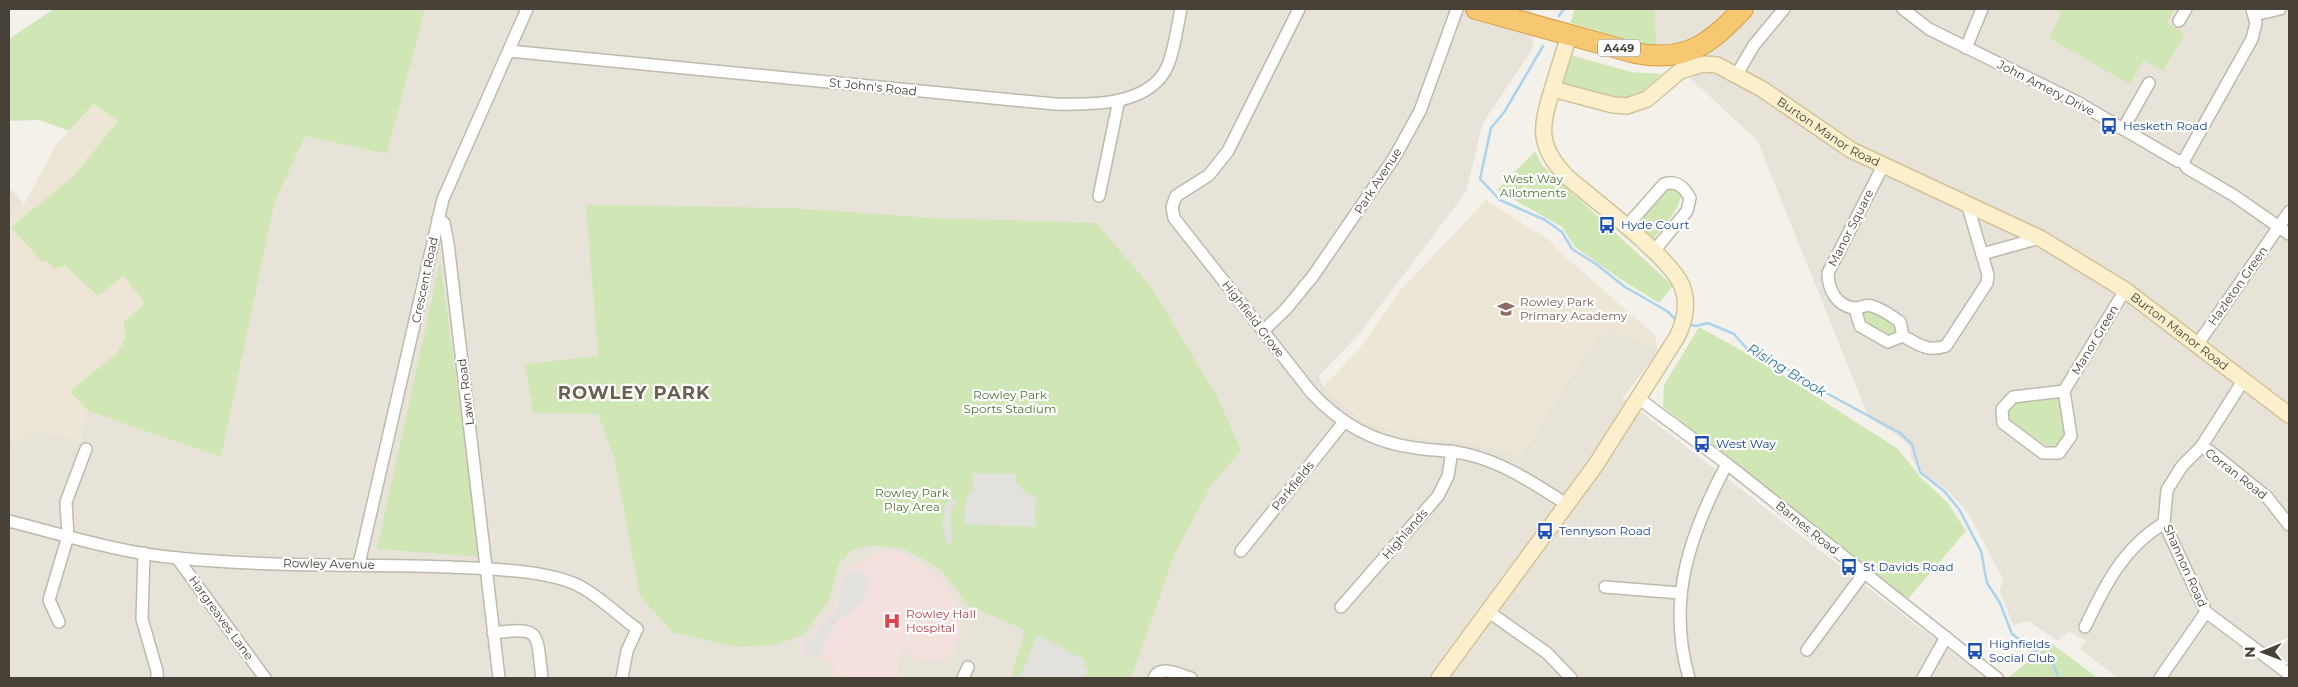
<svg xmlns="http://www.w3.org/2000/svg" width="2298" height="687" viewBox="0 0 2298 687" font-family="Montserrat,sans-serif">
  <style>
    .residential { fill: #e8e3d8 }
    .education { fill: #ede5d5 }
    .medical { fill: #f4e1de }
    .green { fill: #d1e6b5 }
    .parking { fill: #e3e1de }
    .lines { fill: none; stroke-linecap: round; stroke-linejoin: round }
    .stream { stroke: #aad3ee; stroke-width: 2.5 }
    .street-casing { stroke: #bfb8ad; stroke-width: 14 }
    .secondary-casing { stroke: #d2c39b; stroke-width: 18 }
    .highway-casing { stroke: #d79d41; stroke-width: 22 }
    .street { stroke: #fff; stroke-width: 11 }
    .secondary { stroke: #fcefcc; stroke-width: 15 }
    .highway { stroke: #f7c872; stroke-width: 20 }
    .labels { text-anchor: middle; stroke-width: 4.5; stroke-linejoin: round; paint-order: stroke }
    .shield { fill: #fff; stroke: #7f7a74; stroke-width: 1 }
    .shield-label { font-size: 11px; font-weight: bold; fill: #484138 }
    .street-label { font-size: 12px; fill: #484138; stroke: #fff }
    .transit-label { font-size: 12px; fill: #164399; stroke: #fff; text-anchor: start }
    .park-label { font-size: 12px; fill: #4b782d; stroke: #fff }
    .education-label { font-size: 12px; fill: #785e54; stroke: #fff; text-anchor: start }
    .health-label { font-size: 12px; fill: #be3a42; stroke: #fff; text-anchor: start }
    .water-label { font-size: 14px; font-style: italic; fill: #337aa8; stroke: #fff }
    .district-label { font-size: 18px; font-weight: bold; letter-spacing: 1px; fill: #6a5f50; stroke: #fff }
  </style>
  <rect width="100%" height="100%" fill="#f4f1ea"/>
  <g class="residential">
    <polygon points="425,9 1532,9 1533,48 1483,123 1466,192 1359,334 1319,376 1323,387 1481,445 1521,455 1596,339 1610,328 1658,351 1623,398 1985,678 9,678 9,443 16,445 33,429 80,442 88,411 251,309 274,204 305,136 387,154"/>
    <polygon points="1654,9 2289,9 2289,678 2118,678 2080,649 2086,641 2069,631 2058,641 2028,621 2013,625 2000,591 2003,579 1969,514 1950,493 1919,469 1911,458 1910,446 1897,435 1869,418 1757,140 1657,48"/>
    <polygon points="9,187 24,204 9,217"/>
  </g>
  <g class="education">
    <polygon points="184,9 314,116 274,204 221,457 88,412 80,442 33,429 16,445 9,443 9,217 24,204 57,144"/>
    <polygon points="1486,200 1549,240 1563,255 1655,335 1658,351 1610,328 1596,339 1521,455 1481,445 1410,437 1361,421 1323,387 1360,348 1400,291"/>
  </g>
  <polygon class="medical" points="891,550 905,553 941,579 953,596 961,612 961,629 958,643 946,661 923,661 912,656 903,647 898,675 901,678 862,678 836,676 831,664 825,659 801,655 799,643 808,637 836,605 839,581 843,573 875,554"/>
  <g class="green">
    <polygon points="54,9 425,9 387,154 305,136 274,204 221,457 88,411 70,391 117,353 125,339 124,322 145,303 123,276 98,296 64,265 55,269 45,260 42,262 11,227 74,176 118,121 94,104 69,131 39,120 9,121 9,39"/>
    <polygon points="1575,9 1654,9 1657,48 1570,23"/>
    <polygon points="2055,9 2175,9 2167,23 2185,34 2163,71 2144,60 2129,84 2049,38 2061,14"/>
    <polygon points="1567,54 1631,72 1661,74 1640,96 1616,99 1558,83"/>
    <polygon points="1535,151 1542,165 1673,286 1659,303 1619,278 1575,247 1562,227 1497,190"/>
    <path d="M1669,186L1679,191L1681,196C1677,214 1662,229 1649,243L1634,227Z"/>
    <polygon points="586,205 791,208 934,218 1096,223 1151,287 1218,398 1241,450 1211,486 1175,553 1131,678 1011,678 1025,630 969,606 942,571 925,560 901,548 875,545 852,550 839,563 829,600 804,634 776,645 736,647 672,632 640,596 614,457 598,414 533,413 525,364 598,356"/>
    <polygon points="440,262 481,557 377,549"/>
    <polygon points="1865,310 1874,311 1894,324 1896,332 1891,337 1865,324 1860,313"/>
    <polygon points="1699,327 1761,361 1898,449 1921,478 1948,503 1966,531 1908,599 1663,407 1664,385"/>
    <polygon points="2058,395 2061,400 2066,431 2057,446 2046,445 2007,419 2008,410 2015,401"/>
    <polygon points="2051,643 2098,678 2008,678"/>
  </g>
  <g class="parking">
    <polygon points="973,473 1016,474 1016,483 1029,495 1036,495 1035,527 964,524 965,504 969,493 972,493"/>
    <polygon points="951,497 956,501 950,513 952,544 946,542 942,525 945,507"/>
    <polygon points="852,570 861,572 870,581 862,604 837,621 827,638 821,656 804,654 802,642 809,639 838,607 840,582"/>
    <polygon points="1038,635 1085,660 1083,665 1088,669 1083,678 1019,678"/>
  </g>
  <g class="lines">
    <g class="stream">
      <polyline points="1559,16 1564,9"/>
      <polyline points="1543,46 1505,111 1491,128 1480,179 1500,200 1545,220 1562,232 1572,249 1596,264 1625,287 1667,311 1677,321"/>
      <polyline points="1687,324 1696,326 1708,323 1734,334 1748,350 1766,355 1808,383 1900,433 1912,444 1920,472 1944,491 1959,509 1981,551 1987,583 2000,603 2012,634 2052,662 2059,678"/>
    </g>
    <g class="street-casing">
      <g id="street">
        <path d="M1299,9L1228,151L1209,175L1176,196L1172,207L1174,218L1311,392C1340,424 1374,443 1416,448C1434,451 1452,450 1470,455C1506,464 1536,485 1568,505"/>
        <polyline points="1903,9 1929,29 2077,102 2178,161 2183,162 2187,168 2233,195 2289,234"/>
        <polyline points="2254,15 2280,9"/>
        <polyline points="2179,21 2186,9"/>
        <polyline points="1966,48 1982,9"/>
        <path d="M509,51L1055,104C1091,105 1151,106 1168,65C1175,47 1177,27 1181,9"/>
        <polyline points="1737,74 1754,45 1784,9"/>
        <polyline points="2123,129 2149,83"/>
        <polyline points="2183,162 2252,39 2256,23 2252,9"/>
        <path d="M1883,166L1828,273C1828,289 1836,305 1853,308C1860,309 1865,304 1872,306C1882,309 1892,316 1900,322L1903,336C1919,345 1928,352 1946,346L1987,283L1988,275L1967,203"/>
        <polyline points="1099,196 1119,100"/>
        <polyline points="438,218 444,223 448,243 499,678"/>
        <path d="M1626,227L1664,184C1677,180 1684,187 1690,198L1687,211L1654,251"/>
        <polyline points="1982,254 2040,238"/>
        <polyline points="1855,308 1860,326 1888,342 1903,336"/>
        <polyline points="1263,331 1286,309 1313,276 1394,158 1420,111 1457,9"/>
        <polyline points="2197,345 2289,212"/>
        <polyline points="2243,381 2201,447 2182,466 2167,490 2164,523 2206,612 2289,674"/>
        <polyline points="2064,391 2013,397 2002,409 2003,423 2043,453 2059,453 2071,436 2064,391 2125,290"/>
        <polyline points="1638,398 1727,464 1997,678"/>
        <polyline points="2201,447 2211,452 2267,497 2289,525"/>
        <path d="M9,521C64,535 121,553 178,558C268,567 359,564 450,567C486,569 551,569 583,588C602,599 619,616 637,629L627,651L622,678"/>
        <polyline points="1241,551 1344,422"/>
        <polyline points="144,553 142,619 157,671 157,678"/>
        <polyline points="177,558 265,678"/>
        <polyline points="359,564 443,199 527,9"/>
        <polyline points="1605,587 1680,593"/>
        <polyline points="1341,607 1438,496 1448,476 1452,451"/>
        <polyline points="1489,612 1547,653 1571,678"/>
        <polyline points="59,622 49,600 68,536 66,502 86,449"/>
        <path d="M2085,627C2105,585 2123,548 2164,523"/>
        <path d="M493,633C543,626 536,633 542,678"/>
        <polyline points="1807,650 1864,573"/>
        <polyline points="963,678 968,667"/>
        <path d="M1154,678C1160,664 1180,675 1191,678"/>
        <path d="M1689,678C1666,600 1690,533 1727,464"/>
        <polyline points="1923,678 1946,637"/>
        <polyline points="2160,678 2206,612"/>
      </g>
    </g>
    <g class="secondary-casing">
      <g id="secondary">
        <path id="s1" d="M1553,89L1613,105L1627,106L1647,99L1680,71L1703,64L1717,65L1762,89L1851,150L2040,238L2125,290L2289,415"/>
        <path d="M1439,678L1595,466L1677,337C1685,321 1689,304 1682,286C1671,258 1593,199 1566,176C1536,144 1541,126 1553,87C1558,70 1564,52 1569,35"/>
      </g>
    </g>
    <g class="highway-casing">
      <path id="highway" d="M1476,9L1635,53C1686,63 1710,44 1743,9"/>
    </g>
    <use href="#street" class="street"/>
    <use href="#secondary" class="secondary"/>
    <use href="#highway" class="highway"/>
  </g>
  <defs>
    <g id="bus-bare" transform="scale(1.35)"><path d="M-5-6H5V4H4V6H2V4H-2V6H-4V4H-5ZM-3.5-4V0h7V-4ZM-3.5 1.2v1.5H-2V1.2ZM2 1.2v1.5H3.5V1.2Z" fill="#1a4fb4" stroke="#fff" stroke-width="2.5" paint-order="stroke"/></g>
    <g id="school-bare" transform="scale(1.35)"><path d="M0-5L7-2L0 1L-7-2ZM-4 1L0 2.5L4 1V4Q0 6-4 4Z" fill="#8d6e63" stroke="#fff" stroke-width="2.5" paint-order="stroke"/></g>
    <g id="hospital-bare" transform="scale(1.35)"><path d="M-5-5h3v3.5h4V-5h3V5h-3V1.5h-4V5h-3Z" fill="#e0444e" stroke="#fff" stroke-width="2.5" paint-order="stroke"/></g>
  </defs>
  <g fill-rule="evenodd">
    <use href="#bus-bare" x="2109" y="126"/>
    <use href="#bus-bare" x="1607" y="225"/>
    <use href="#school-bare" x="1506" y="309"/>
    <use href="#bus-bare" x="1702" y="444"/>
    <use href="#bus-bare" x="1545" y="531"/>
    <use href="#bus-bare" x="1849" y="567"/>
    <use href="#hospital-bare" x="892" y="621"/>
    <use href="#bus-bare" x="1975" y="651"/>
  </g>
  <g class="labels">
    <rect class="shield" x="1598" y="39.5" width="42" height="17" rx="4"/>
    <g class="shield-label">
      <text x="1619" y="52">A449</text>
    </g>
    <g class="street-label">
      <text transform="translate(873 87) rotate(6)" y="4">St John's Road</text>
      <text transform="translate(2046 88) rotate(27)" y="4">John Amery Drive</text>
      <text dy="4" stroke="none"><textPath href="#s1" startOffset="309">Burton Manor Road</textPath></text>
      <text transform="translate(1378 181) rotate(-57)" y="4">Park Avenue</text>
      <text transform="translate(1851 228) rotate(-63)" y="4">Manor Square</text>
      <text transform="translate(425 280) rotate(-78)" y="4">Crescent Road</text>
      <text transform="translate(2238 286) rotate(-55)" y="4">Hazleton Green</text>
      <text transform="translate(1253 319) rotate(52)" y="4">Highfield Grove</text>
      <text dy="4" stroke="none"><textPath href="#s1" startOffset="714">Burton Manor Road</textPath></text>
      <text transform="translate(2095 340) rotate(-59)" y="4">Manor Green</text>
      <text transform="translate(466 392) rotate(-97)" y="4">Lawn Road</text>
      <text transform="translate(2236 474) rotate(38)" y="4">Corran Road</text>
      <text transform="translate(1293 486) rotate(-51)" y="4">Parkfields</text>
      <text transform="translate(1807 528) rotate(39)" y="4">Barnes Road</text>
      <text transform="translate(1405 534) rotate(-49)" y="4">Highlands</text>
      <text transform="translate(329 564) rotate(1)" y="4">Rowley Avenue</text>
      <text transform="translate(2185 566) rotate(66)" y="4">Shannon Road</text>
      <text transform="translate(221 618) rotate(54)" y="4">Hargreaves Lane</text>
    </g>
    <g class="transit-label">
      <text x="2123" y="130">Hesketh Road</text>
      <text x="1621" y="229">Hyde Court</text>
      <text x="1716" y="448">West Way</text>
      <text x="1559" y="535">Tennyson Road</text>
      <text x="1863" y="571">St Davids Road</text>
      <text x="1989" y="648">Highfields<tspan x="1989" dy="14">Social Club</tspan></text>
    </g>
    <g class="park-label">
      <text x="1533" y="183">West Way<tspan x="1533" dy="14">Allotments</tspan></text>
      <text x="1010" y="399">Rowley Park<tspan x="1010" dy="14">Sports Stadium</tspan></text>
      <text x="912" y="497">Rowley Park<tspan x="912" dy="14">Play Area</tspan></text>
    </g>
    <g class="education-label">
      <text x="1520" y="306">Rowley Park<tspan x="1520" dy="14">Primary Academy</tspan></text>
    </g>
    <g class="health-label">
      <text x="906" y="618">Rowley Hall<tspan x="906" dy="14">Hospital</tspan></text>
    </g>
    <g class="water-label">
      <text transform="translate(1787 370) rotate(31)" y="5">Rising Brook</text>
    </g>
    <g class="district-label">
      <text x="634" y="399">ROWLEY PARK</text>
    </g>
  </g>
  <rect width="2298" height="687" fill="none" stroke="#484138" stroke-width="20"/>
  <g transform="translate(2263 652) rotate(269)" stroke="#ffffff" stroke-width="4" paint-order="stroke">
  <path d="M0-4L9 19L0 12L-9 19Z" fill="#484138"/>
  <text y="-8" font-size="14" font-weight="bold" text-anchor="middle" fill="#484138">N</text>
  </g>
</svg>
